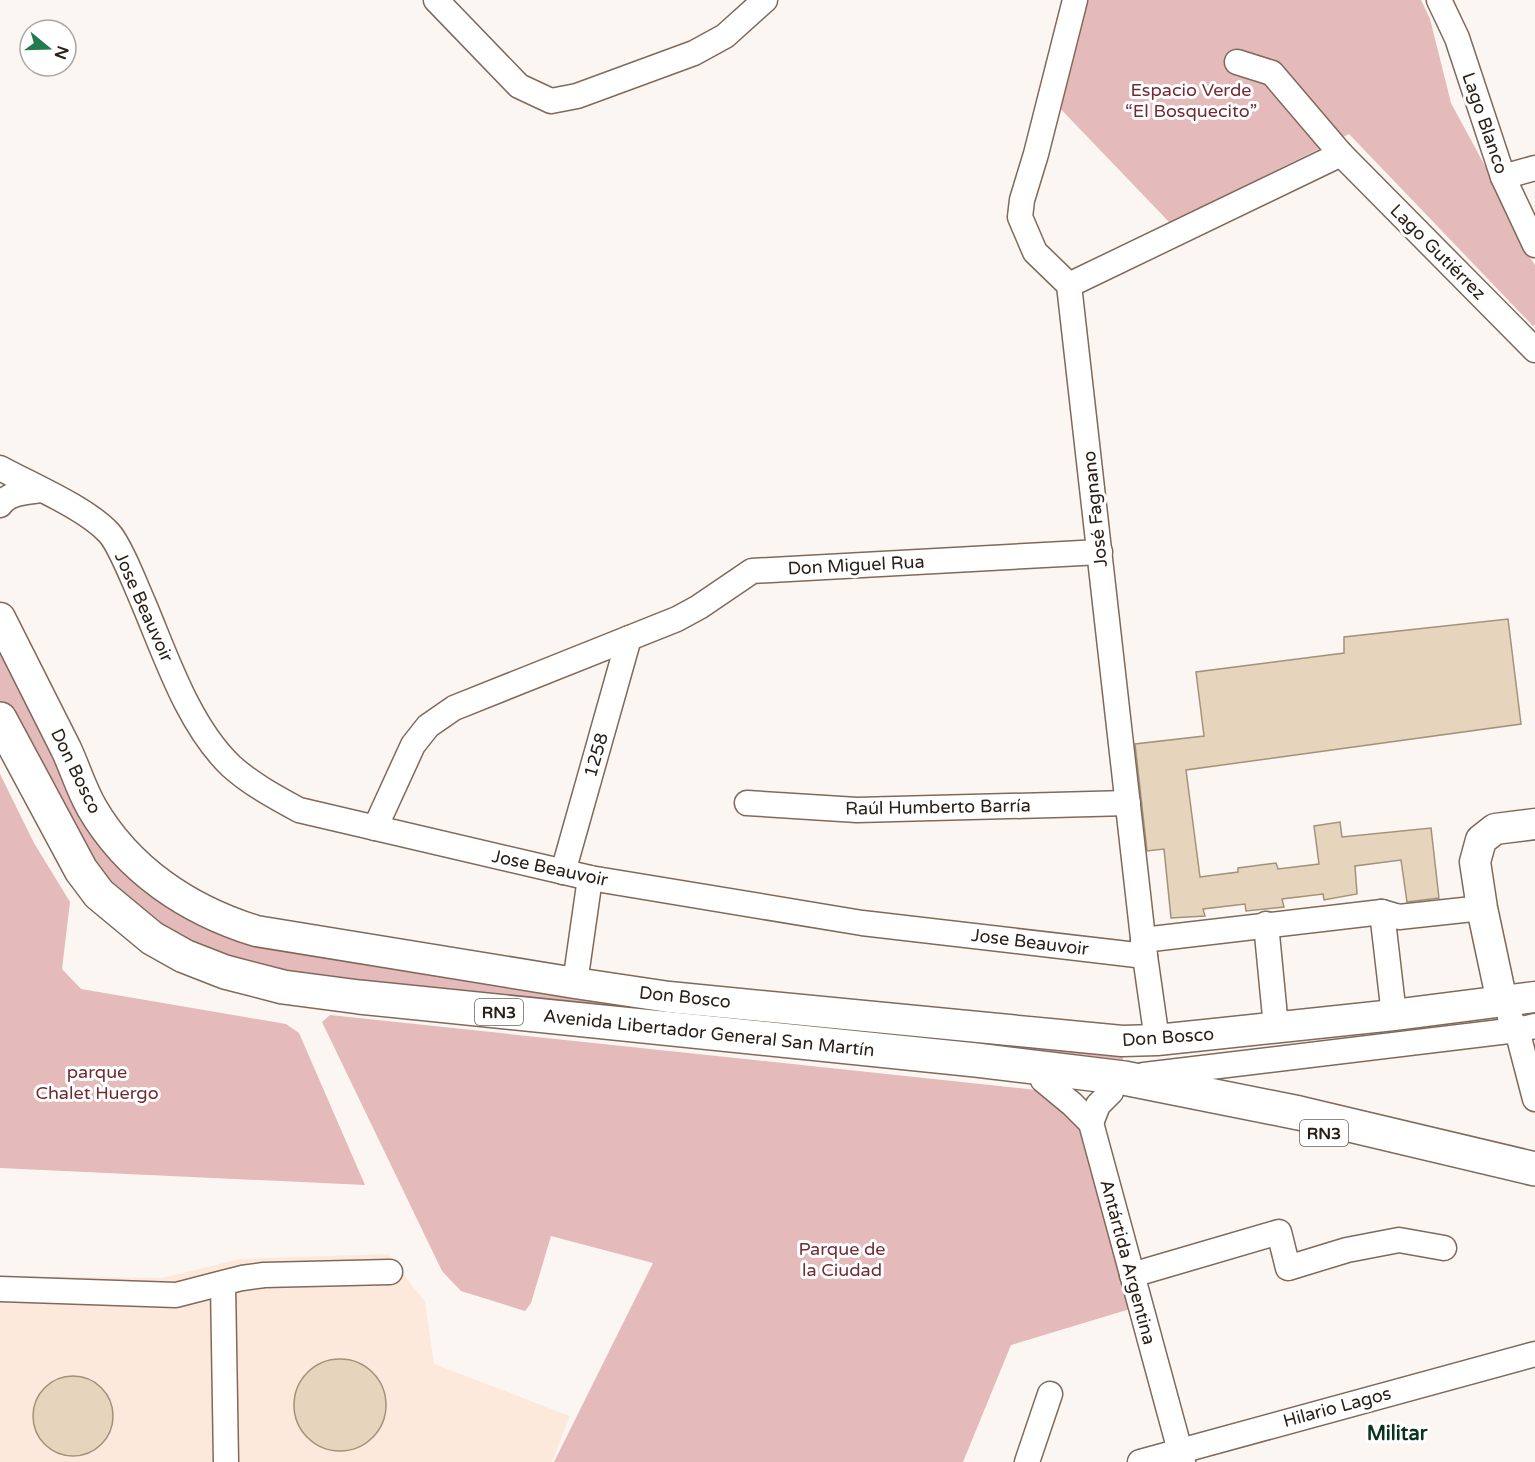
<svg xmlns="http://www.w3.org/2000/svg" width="1535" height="1462" viewBox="0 0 1535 1462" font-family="'Varela Round',sans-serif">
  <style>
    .built { fill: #fde9db }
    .green { fill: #e4babb }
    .building { fill: #e6d5bc; stroke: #a2927a; stroke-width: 1.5 }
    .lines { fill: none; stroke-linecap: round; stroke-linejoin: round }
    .minor-casing { stroke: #806959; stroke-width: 27 }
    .major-casing { stroke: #806959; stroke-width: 33 }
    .highway-casing { stroke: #806959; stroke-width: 36 }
    .minor { stroke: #fff; stroke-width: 24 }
    .major { stroke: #fff; stroke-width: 30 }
    .highway { stroke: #fff; stroke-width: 33 }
    .labels { text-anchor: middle; stroke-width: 6; stroke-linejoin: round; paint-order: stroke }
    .shield { fill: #fff; stroke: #69635e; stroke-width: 1.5 }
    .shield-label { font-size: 16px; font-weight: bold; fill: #292019 }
    .park-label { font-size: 18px; fill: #702c32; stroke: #fff }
    .street-label { font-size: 18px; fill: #292019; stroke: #fff }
    .neighbourhood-label { font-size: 20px; font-weight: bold; fill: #0b341f; stroke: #fff }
  </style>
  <rect width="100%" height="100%" fill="#fbf6f2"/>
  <polygon class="built" points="388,1254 425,1302 434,1364 570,1416 552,1462 0,1462 0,1276 162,1278 240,1259"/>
  <g class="green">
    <polygon points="1080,0 1421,0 1430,19 1451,103 1499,192 1524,249 1535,265 1535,325 1533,326 1349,134 1170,223 1055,103"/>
    <polygon points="0,618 114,840 256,931 1122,1041 1124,1078 283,987 128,919 0,719"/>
    <polygon points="0,774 34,843 70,902 62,969 81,989 286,1024 299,1033 365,1185 0,1168"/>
    <polygon points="330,1015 1037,1090 1081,1127 1130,1309 1011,1345 963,1462 554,1462 653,1263 551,1236 531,1303 525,1311 461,1291 442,1271 322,1022"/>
  </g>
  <g class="building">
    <polygon points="1508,619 1521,724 1186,770 1200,877 1238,872 1238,868 1276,863 1278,869 1319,864 1314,826 1340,822 1342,837 1431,828 1439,898 1407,902 1401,860 1355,866 1357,894 1324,900 1323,894 1282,899 1284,907 1246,911 1245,904 1203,909 1205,916 1171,918 1164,849 1147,851 1135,744 1204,736 1196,672 1344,653 1344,637"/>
    <circle cx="340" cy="1405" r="46"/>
    <circle cx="73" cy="1416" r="40"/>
  </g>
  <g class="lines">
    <g class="minor-casing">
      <g id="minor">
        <polyline points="436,0 519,86 551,101 577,96 694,53 725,36 765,0"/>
        <polyline points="1075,0 1036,154 1022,200 1020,217 1035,252 1069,285 1145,956 1157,1040"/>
        <polyline points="1439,0 1457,38 1503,177 1535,245"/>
        <polyline points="1237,62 1272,73 1341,154 1535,350"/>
        <polyline points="1503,177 1535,168"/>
        <polyline points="1069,285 1341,154"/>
        <path d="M0,468C31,485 86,508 109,533C120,545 136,586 143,602C166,656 188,725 231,766C251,784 275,797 299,810L590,878L862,923L1145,956"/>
        <path d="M0,505C9,492 27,492 42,490"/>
        <polyline points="747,803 857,810 1128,803"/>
        <polyline points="375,828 413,745 428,726 454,708 677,619 699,607 752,571 1100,552"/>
        <polyline points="563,872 629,638"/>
        <polyline points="1382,912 1394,1015"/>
        <polyline points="1266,924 1276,1027"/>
        <polyline points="1143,940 1382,912 1399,917 1482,908"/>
        <polyline points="575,983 590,878"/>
        <polyline points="1510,1018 1517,1030 1535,1099"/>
        <polyline points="1144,1075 1517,1030 1535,1026"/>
        <polyline points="1043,1080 1072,1104 1091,1123 1183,1462"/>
        <polyline points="1091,1123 1098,1105 1111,1092"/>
        <polyline points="1132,1275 1279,1232 1288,1268 1347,1250 1399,1240 1444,1248"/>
        <polyline points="223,1284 226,1462"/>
        <polyline points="0,1289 176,1295 242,1278 264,1275 390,1272"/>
        <polyline points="1027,1462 1050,1394"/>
        <polyline points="1140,1462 1535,1354"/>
      </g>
    </g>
    <g class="major-casing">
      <g id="major">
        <path d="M0,618C22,662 44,705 66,749C75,768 81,789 92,808C128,870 188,910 256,931L575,983L669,997L1122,1041L1157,1040L1394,1015L1535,997"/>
        <polyline points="1502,1002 1482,908 1475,862 1481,840 1495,829 1535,824"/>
      </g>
    </g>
    <g class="highway-casing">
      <polyline id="highway" points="0,719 81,870 99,894 152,938 184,956 225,972 283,987 359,997 976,1060 1124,1078 1299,1113 1535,1169"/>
    </g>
    <use href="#minor" class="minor"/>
    <use href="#major" class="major"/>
    <use href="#highway" class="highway"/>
  </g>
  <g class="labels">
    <g class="shield">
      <rect x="475" y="999" width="48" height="26" rx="4.5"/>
      <rect x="1300" y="1120" width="48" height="26" rx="4.5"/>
    </g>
    <g class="shield-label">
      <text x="499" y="1018">RN3</text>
      <text x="1324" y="1139">RN3</text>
    </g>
    <g class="park-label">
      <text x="1191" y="96">Espacio Verde<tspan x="1191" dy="21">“El Bosquecito”</tspan></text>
      <text x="97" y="1078">parque<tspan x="97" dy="21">Chalet Huergo</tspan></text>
      <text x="842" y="1255">Parque de<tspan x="842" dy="21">la Ciudad</tspan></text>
    </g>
    <g class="street-label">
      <text transform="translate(1485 123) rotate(71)" y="6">Lago Blanco</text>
      <text transform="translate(1438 252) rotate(45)" y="6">Lago Gutiérrez</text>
      <text transform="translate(1095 509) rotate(-96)" y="6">José Fagnano</text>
      <text transform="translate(856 565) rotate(-3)" y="6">Don Miguel Rua</text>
      <text transform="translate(144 607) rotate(66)" y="6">Jose Beauvoir</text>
      <text transform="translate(596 755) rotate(-74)" y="6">1258</text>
      <text transform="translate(76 771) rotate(64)" y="6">Don Bosco</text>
      <text transform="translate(938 807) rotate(-1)" y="6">Raúl Humberto Barría</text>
      <text transform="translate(550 868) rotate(12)" y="6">Jose Beauvoir</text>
      <text transform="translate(1030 942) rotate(7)" y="6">Jose Beauvoir</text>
      <text transform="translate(685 997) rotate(6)" y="6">Don Bosco</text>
      <text transform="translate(709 1033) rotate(6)" y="6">Avenida Libertador General San Martín</text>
      <text transform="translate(1168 1037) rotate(-4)" y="6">Don Bosco</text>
      <text transform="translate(1128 1262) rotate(75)" y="6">Antártida Argentina</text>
      <text transform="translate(1337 1407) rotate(-15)" y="6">Hilario Lagos</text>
    </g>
    <g class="neighbourhood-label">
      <text x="1397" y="1440">Militar</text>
    </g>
  </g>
  <g transform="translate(48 48) rotate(109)"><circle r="28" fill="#ffffff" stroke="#a9a6a3" stroke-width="1.5"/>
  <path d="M0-4.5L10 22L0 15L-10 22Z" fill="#237a4d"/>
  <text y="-9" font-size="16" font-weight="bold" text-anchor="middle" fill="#292019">N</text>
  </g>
</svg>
